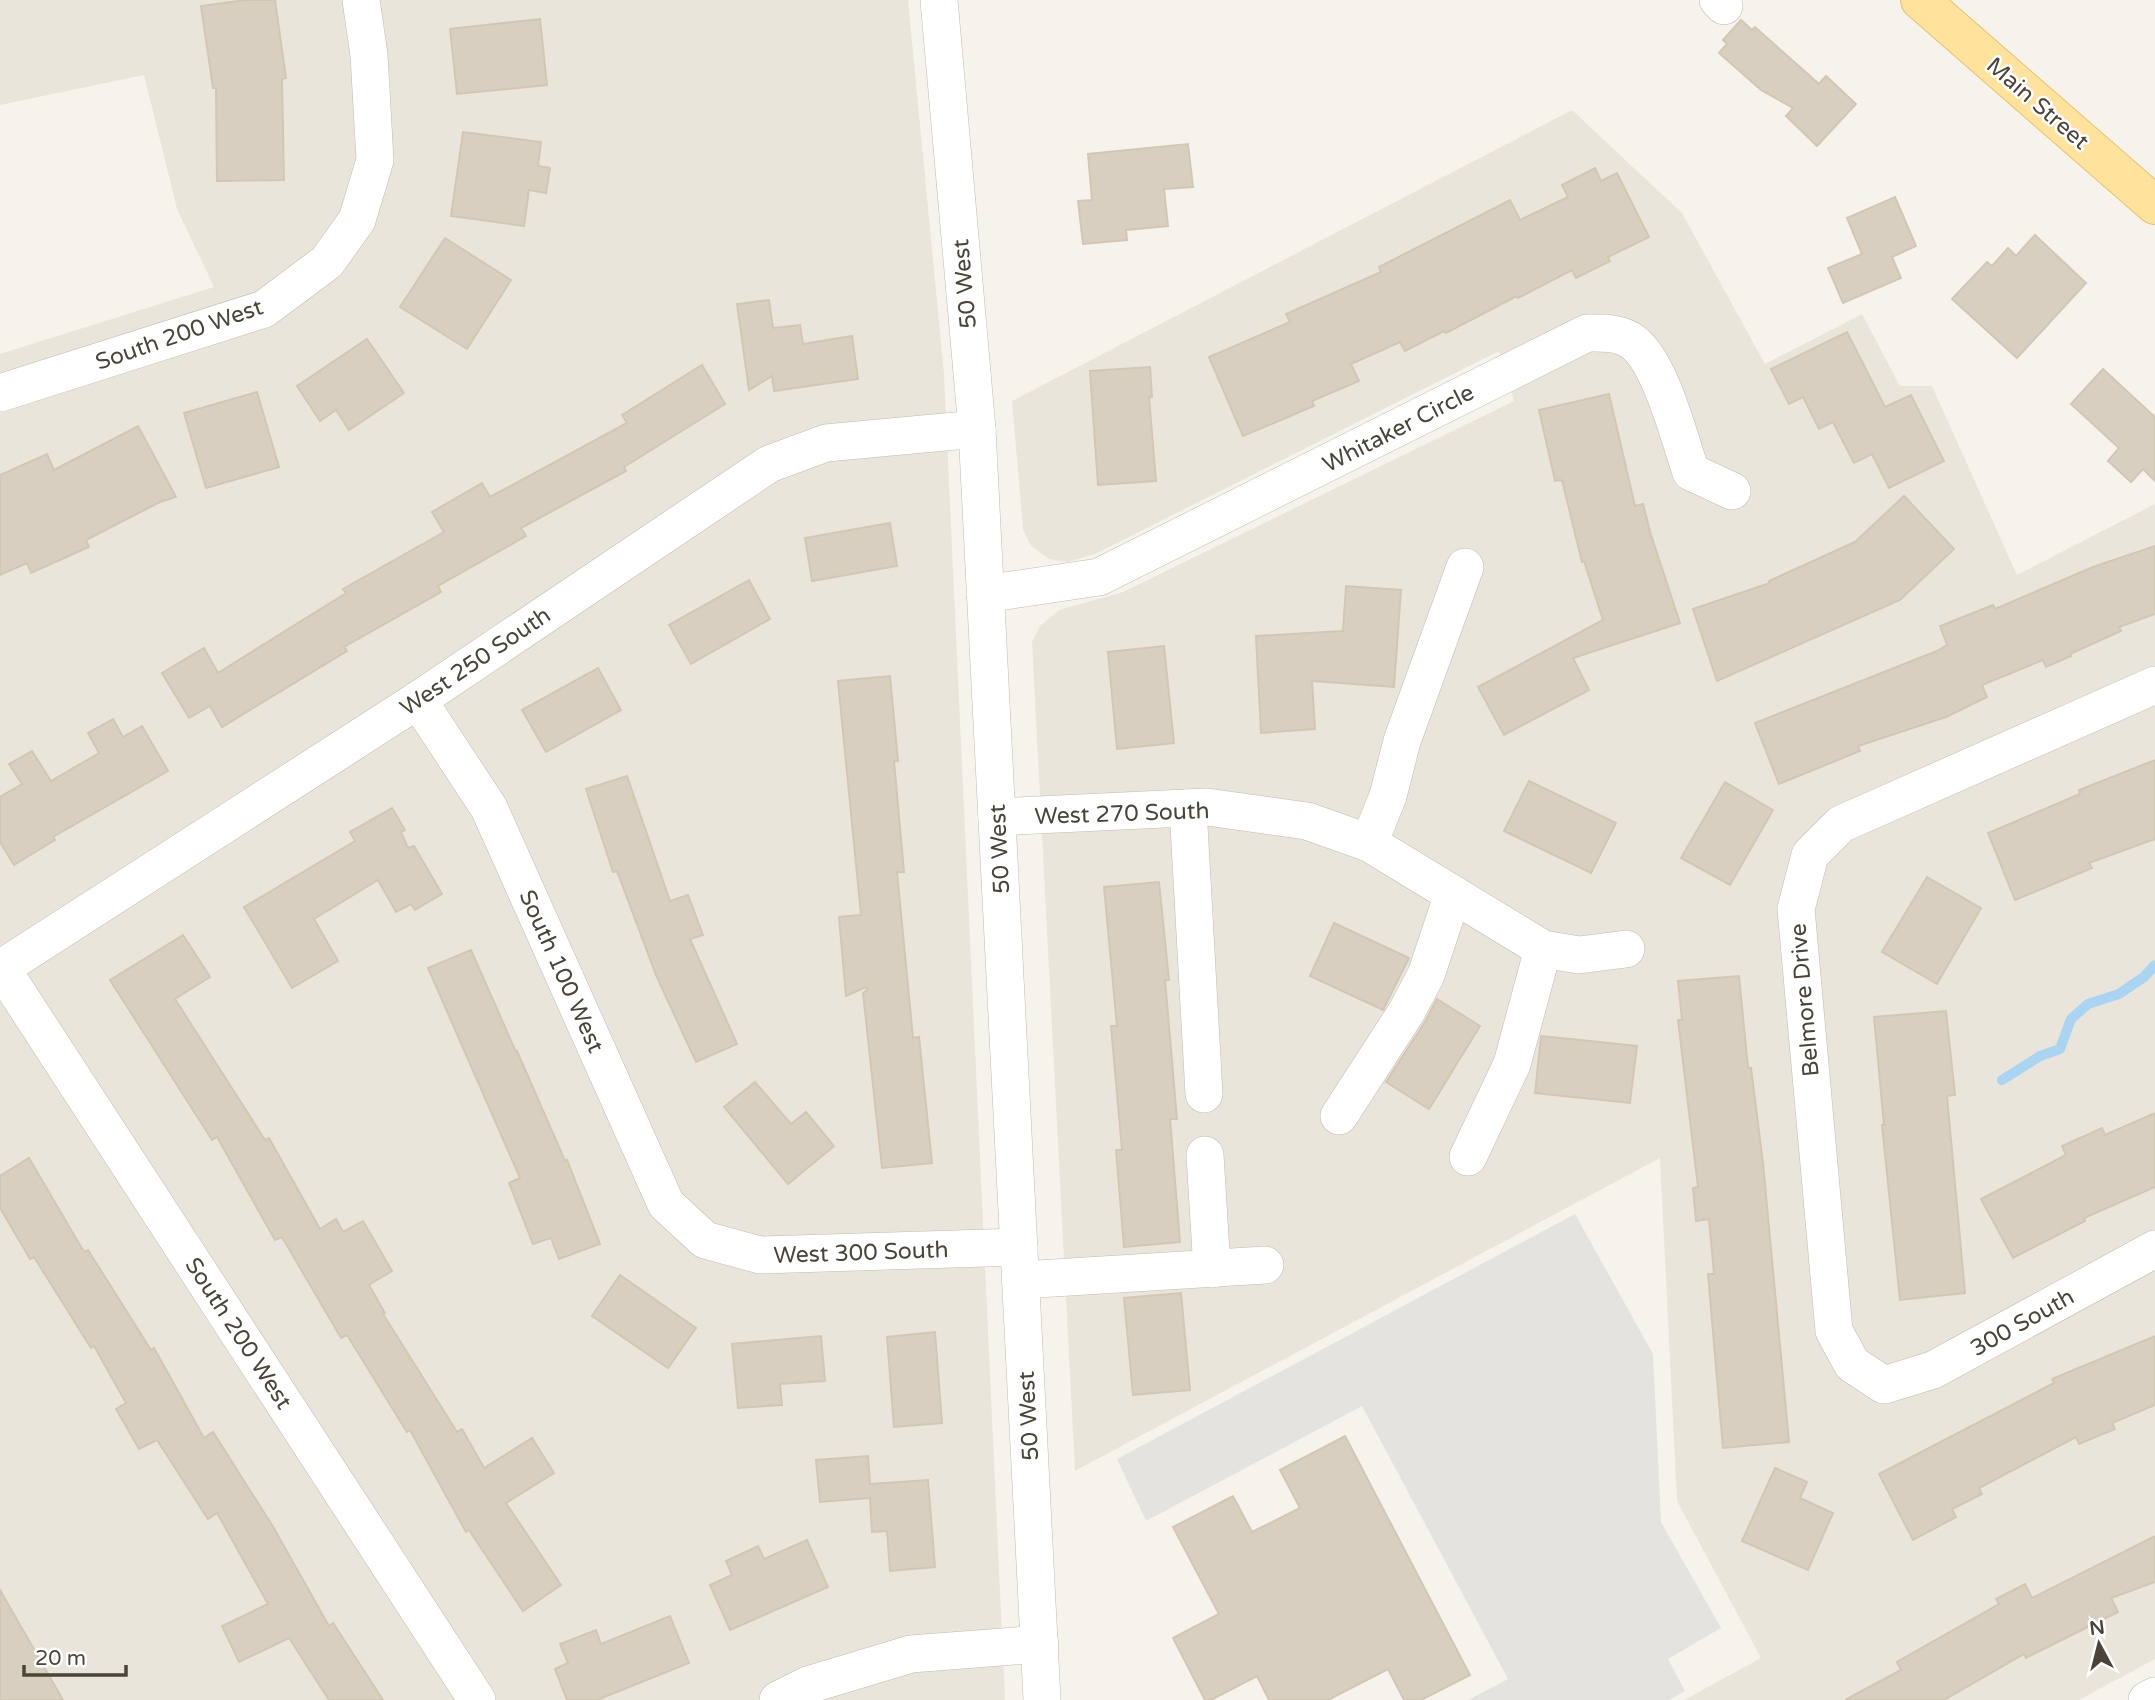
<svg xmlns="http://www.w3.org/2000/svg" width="2155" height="1700" viewBox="0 0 2155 1700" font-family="'Varela Round',sans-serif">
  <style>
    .residential { fill: #eae5da }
    .parking { fill: #e5e3e0 }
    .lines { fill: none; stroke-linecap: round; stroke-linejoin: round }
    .stream { stroke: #a9d4f2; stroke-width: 10 }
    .building { fill: #d8cfc1; stroke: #d3c7b4; stroke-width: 2 }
    .minor-casing { stroke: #c2bbae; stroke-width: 38 }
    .major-casing { stroke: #e6c16a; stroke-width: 40 }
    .minor { stroke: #fff; stroke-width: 37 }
    .major { stroke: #ffe39c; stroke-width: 38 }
    .labels { text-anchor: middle; stroke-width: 5; stroke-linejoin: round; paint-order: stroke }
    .street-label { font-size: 23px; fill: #4b4439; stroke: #fff }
  </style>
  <rect width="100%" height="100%" fill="#f6f3ec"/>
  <g class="residential">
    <polygon points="0,0 908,0 944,374 1005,1700 0,1700 0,354 214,287 177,209 144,75 0,105"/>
    <polygon points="1572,110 1682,213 1765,364 1862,314 1900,386 1932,386 2017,575 2155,504 2155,1659 2079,1700 1684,1700 1761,1658 1677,1501 1660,1158 1075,1471 1032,642 1040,626 1059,610 1123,592 1514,401 1499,351 1095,554 1067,562 1049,559 1031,546 1023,529 1012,401"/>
  </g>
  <polygon class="parking" points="1575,1214 1653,1354 1661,1522 1721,1628 1668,1659 1685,1691 1669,1700 1468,1700 1508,1679 1362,1406 1146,1521 1117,1459"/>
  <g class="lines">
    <polyline class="stream" points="2002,1080 2040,1056 2060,1049 2071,1019 2088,1004 2119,994 2144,977 2155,965"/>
  </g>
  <g class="building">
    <polygon points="245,0 275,0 286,78 282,79 284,180 217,181 216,88 213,88 201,6"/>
    <polygon points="540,19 547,85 457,94 450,29"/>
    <polygon points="1741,20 1752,30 1755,27 1819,84 1826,76 1856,104 1817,146 1786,116 1793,108 1761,90 1719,53 1727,44 1723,40"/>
    <polygon points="463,132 541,142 538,166 550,168 546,193 529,190 524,226 451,216"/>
    <polygon points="1188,144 1193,187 1164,189 1168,226 1126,230 1127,240 1083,244 1078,201 1092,200 1088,154"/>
    <polygon points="1595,168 1601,181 1617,173 1649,237 1608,257 1610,261 1576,278 1572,270 1518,298 1517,296 1446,333 1444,331 1405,351 1400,342 1351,364 1359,381 1312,401 1314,406 1243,436 1209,357 1290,322 1286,314 1381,272 1379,267 1510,200 1520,220 1568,197 1562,185"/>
    <polygon points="1895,197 1916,246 1892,257 1901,278 1843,303 1828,268 1862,254 1847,218"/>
    <polygon points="2035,235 2086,283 2017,358 1952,299 1987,262 1992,266 2008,248 2016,256"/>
    <polygon points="445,238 511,280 467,349 400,307"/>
    <polygon points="769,300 773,328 800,325 803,344 852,336 858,379 774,391 772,376 749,390 737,304"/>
    <polygon points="1847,332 1885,407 1911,395 1944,461 1889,488 1872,454 1854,463 1833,422 1819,429 1803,397 1789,404 1771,369"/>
    <polygon points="367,339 404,393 349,430 336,410 320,421 297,386"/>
    <polygon points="702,365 725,404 624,467 626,471 521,528 526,536 438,586 441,592 344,647 347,651 222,727 210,706 189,718 162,673 204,648 218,673 346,593 343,589 444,532 432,512 482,483 490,497 627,423 622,415"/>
    <polygon points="1150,367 1152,397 1149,397 1156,481 1098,485 1090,371"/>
    <polygon points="2103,369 2155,417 2155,481 2143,469 2131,482 2108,461 2119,448 2071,404"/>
    <polygon points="257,392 279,467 206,488 184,413"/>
    <polygon points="1609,394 1635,506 1643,504 1651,535 1680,623 1573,658 1589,690 1504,735 1478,687 1603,620 1584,561 1582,562 1562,480 1555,481 1539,410"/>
    <polygon points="138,426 176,497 160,502 86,540 89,547 31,573 27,563 0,575 0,475 47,454 54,470"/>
    <polygon points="1904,496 1954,549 1900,600 1717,681 1693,609 1770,583 1769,581 1855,542"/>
    <polygon points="890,523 897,566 812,581 805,538"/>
    <polygon points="2155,546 2155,614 2119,627 2121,631 2070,654 2071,656 2046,667 2043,660 1982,685 1987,697 1946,717 1858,746 1860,751 1779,784 1755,723 1937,651 1947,645 1940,626 1993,605 1995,609 2093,567"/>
    <polygon points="749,580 770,619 691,664 669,625"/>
    <polygon points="1346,586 1401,590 1394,687 1312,681 1315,729 1261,733 1256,636 1343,631"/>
    <polygon points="1164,646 1174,743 1117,749 1108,652"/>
    <polygon points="598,668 621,710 546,752 522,710"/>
    <polygon points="890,676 898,761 894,761 904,872 897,872 913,1038 919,1037 932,1163 882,1168 863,993 868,989 866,987 846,996 839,917 861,915 838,681"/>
    <polygon points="113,719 123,737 142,726 168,771 53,837 55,840 14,865 0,842 0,797 22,784 9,764 32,751 51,781 99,753 88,733"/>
    <polygon points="2155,760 2155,839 2089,863 2092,868 2015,900 1988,833 2080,794 2079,790"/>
    <polygon points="627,776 670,901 688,895 703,935 690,939 737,1044 696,1062 656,975 617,871 613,872 586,789"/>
    <polygon points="1529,781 1616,823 1591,873 1504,831"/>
    <polygon points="1725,782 1773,810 1730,885 1681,858"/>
    <polygon points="392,808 405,830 401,832 408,848 414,846 442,894 415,910 411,904 396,912 378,880 314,919 338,961 292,988 244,907 355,841 350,832"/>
    <polygon points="1927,877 1981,908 1937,984 1882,952"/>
    <polygon points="1159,882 1169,980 1165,980 1177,1119 1170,1119 1180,1242 1124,1247 1116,1150 1122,1150 1111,1026 1117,1026 1104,887"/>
    <polygon points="1334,923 1409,958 1383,1010 1310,976"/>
    <polygon points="183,935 210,977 175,999 265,1140 269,1138 320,1229 336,1219 343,1232 363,1221 392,1271 369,1285 385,1313 383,1314 457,1432 462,1429 484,1468 532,1438 554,1473 506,1503 561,1585 523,1611 469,1530 466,1532 410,1430 407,1432 347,1335 341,1338 282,1237 275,1240 217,1137 212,1140 110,980"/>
    <polygon points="471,950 516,1052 517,1051 565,1161 567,1160 600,1244 559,1259 551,1238 533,1244 509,1183 520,1178 428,968"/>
    <polygon points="1739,976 1748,1068 1751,1068 1763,1163 1789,1442 1723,1448 1708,1274 1714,1274 1709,1219 1696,1221 1693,1188 1698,1187 1678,1020 1682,1020 1678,981"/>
    <polygon points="1437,999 1480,1026 1429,1109 1386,1082 1425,1022"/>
    <polygon points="1946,1011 1955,1095 1947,1096 1965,1293 1900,1300 1882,1125 1884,1125 1874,1017"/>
    <polygon points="1541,1036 1637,1046 1630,1103 1535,1093"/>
    <polygon points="755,1082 791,1124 806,1112 834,1146 788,1184 724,1107"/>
    <polygon points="2155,1113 2155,1187 2084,1218 2085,1221 2013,1258 1981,1199 2066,1155 2062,1146 2102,1128 2105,1135"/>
    <polygon points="29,1158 84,1252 88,1250 151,1350 154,1348 204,1438 213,1432 272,1525 329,1626 333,1623 383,1700 329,1700 289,1638 239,1662 222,1626 268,1604 217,1513 208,1519 157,1440 139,1449 116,1409 126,1403 94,1346 91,1348 34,1257 30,1259 0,1208 0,1176"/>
    <polygon points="620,1275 696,1328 668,1368 592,1316"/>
    <polygon points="1181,1293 1190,1390 1133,1395 1124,1298"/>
    <polygon points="935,1332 942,1423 894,1427 887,1337"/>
    <polygon points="821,1336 825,1381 780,1384 782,1405 738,1408 732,1344"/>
    <polygon points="2155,1336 2155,1405 2112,1423 2115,1429 2079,1444 2076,1437 1979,1488 1982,1494 1952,1509 1956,1517 1913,1540 1879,1474 2054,1383 2052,1379"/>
    <polygon points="1345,1436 1470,1675 1421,1700 1404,1700 1388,1669 1328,1700 1269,1700 1257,1676 1211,1700 1205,1700 1173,1638 1219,1614 1173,1527 1233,1496 1252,1532 1300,1508 1280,1470"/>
    <polygon points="868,1456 870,1484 928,1480 935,1567 890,1571 887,1531 872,1532 870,1498 820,1502 816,1460"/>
    <polygon points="1775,1468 1807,1482 1800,1498 1833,1513 1808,1570 1742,1541"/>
    <polygon points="2155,1536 2155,1582 2111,1598 2118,1612 2026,1658 2024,1654 1944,1700 1845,1700 1901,1670 1897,1662 1999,1604 1996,1599 2025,1584 2032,1598"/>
    <polygon points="807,1540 828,1587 730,1630 710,1585 732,1575 726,1561 758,1546 764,1559"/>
    <polygon points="0,1590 63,1700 0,1700"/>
    <polygon points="670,1616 689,1663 597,1700 567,1700 555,1669 568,1663 560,1644 596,1630 601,1644"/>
  </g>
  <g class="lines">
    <g class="minor-casing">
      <g id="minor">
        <polyline points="939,0 977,429 1042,1700"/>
        <polyline points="1718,0 1724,6"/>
        <polyline points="0,393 264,309 327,262 357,220 375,160 369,55 361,0"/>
        <path d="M985,594L1099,577L1587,333C1602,333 1616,332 1630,340C1660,358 1679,438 1691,472L1732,491"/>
        <polyline points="2155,685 1841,824 1810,855 1796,909 1834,1331 1852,1364 1884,1385 1933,1370 2155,1249"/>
        <polyline points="418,700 489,808 666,1204 705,1240 760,1255 1019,1247"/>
        <polyline points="1188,808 1204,1094"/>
        <polyline points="997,817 1207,807 1307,821 1369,843 1543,949 1579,955 1626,949"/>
        <polyline points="1369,843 1388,796 1402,741 1465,567"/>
        <polyline points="0,966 477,1700"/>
        <polyline points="0,969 418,700 769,464 826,443 977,429"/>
        <polyline points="1339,1116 1407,1011 1426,975 1453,894"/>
        <polyline points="1205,1155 1212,1269"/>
        <polyline points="1468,1157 1512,1064 1543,949"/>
        <polyline points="1021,1280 1265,1265"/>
        <polyline points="778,1700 808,1685 911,1654 1040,1644"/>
        <polyline points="2147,1700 2155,1696"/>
      </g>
    </g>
    <g class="major-casing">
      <polyline id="major" points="1920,0 2155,205"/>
    </g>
    <use href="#minor" class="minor"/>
    <use href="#major" class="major"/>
  </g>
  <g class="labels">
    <g class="street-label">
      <text transform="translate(2038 103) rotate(41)" y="8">Main Street</text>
      <text transform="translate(964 284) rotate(-95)" y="8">50 West</text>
      <text transform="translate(179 334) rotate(-19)" y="8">South 200 West</text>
      <text transform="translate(1398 428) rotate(-27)" y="8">Whitaker Circle</text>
      <text transform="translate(475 661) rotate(-34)" y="8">West 250 South</text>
      <text transform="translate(1122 813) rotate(-2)" y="8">West 270 South</text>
      <text transform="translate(999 849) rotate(-93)" y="8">50 West</text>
      <text transform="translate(562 971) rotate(66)" y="8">South 100 West</text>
      <text transform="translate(1804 1000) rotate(-95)" y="8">Belmore Drive</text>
      <text transform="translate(861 1252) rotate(-2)" y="8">West 300 South</text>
      <text transform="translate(2022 1322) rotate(-29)" y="8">300 South</text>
      <text transform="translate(239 1333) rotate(57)" y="8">South 200 West</text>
      <text transform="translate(1028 1416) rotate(-93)" y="8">50 West</text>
    </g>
  </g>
  <g transform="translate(2099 1644) rotate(353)" stroke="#ffffff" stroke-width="5" paint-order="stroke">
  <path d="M0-5L12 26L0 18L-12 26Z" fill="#4b4439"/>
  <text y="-10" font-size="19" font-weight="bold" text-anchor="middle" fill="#4b4439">N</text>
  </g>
  <path d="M24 1665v10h102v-10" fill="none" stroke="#4b4439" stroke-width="3.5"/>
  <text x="35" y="1665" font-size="21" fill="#4b4439" stroke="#ffffff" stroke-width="5" paint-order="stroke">20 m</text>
</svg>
